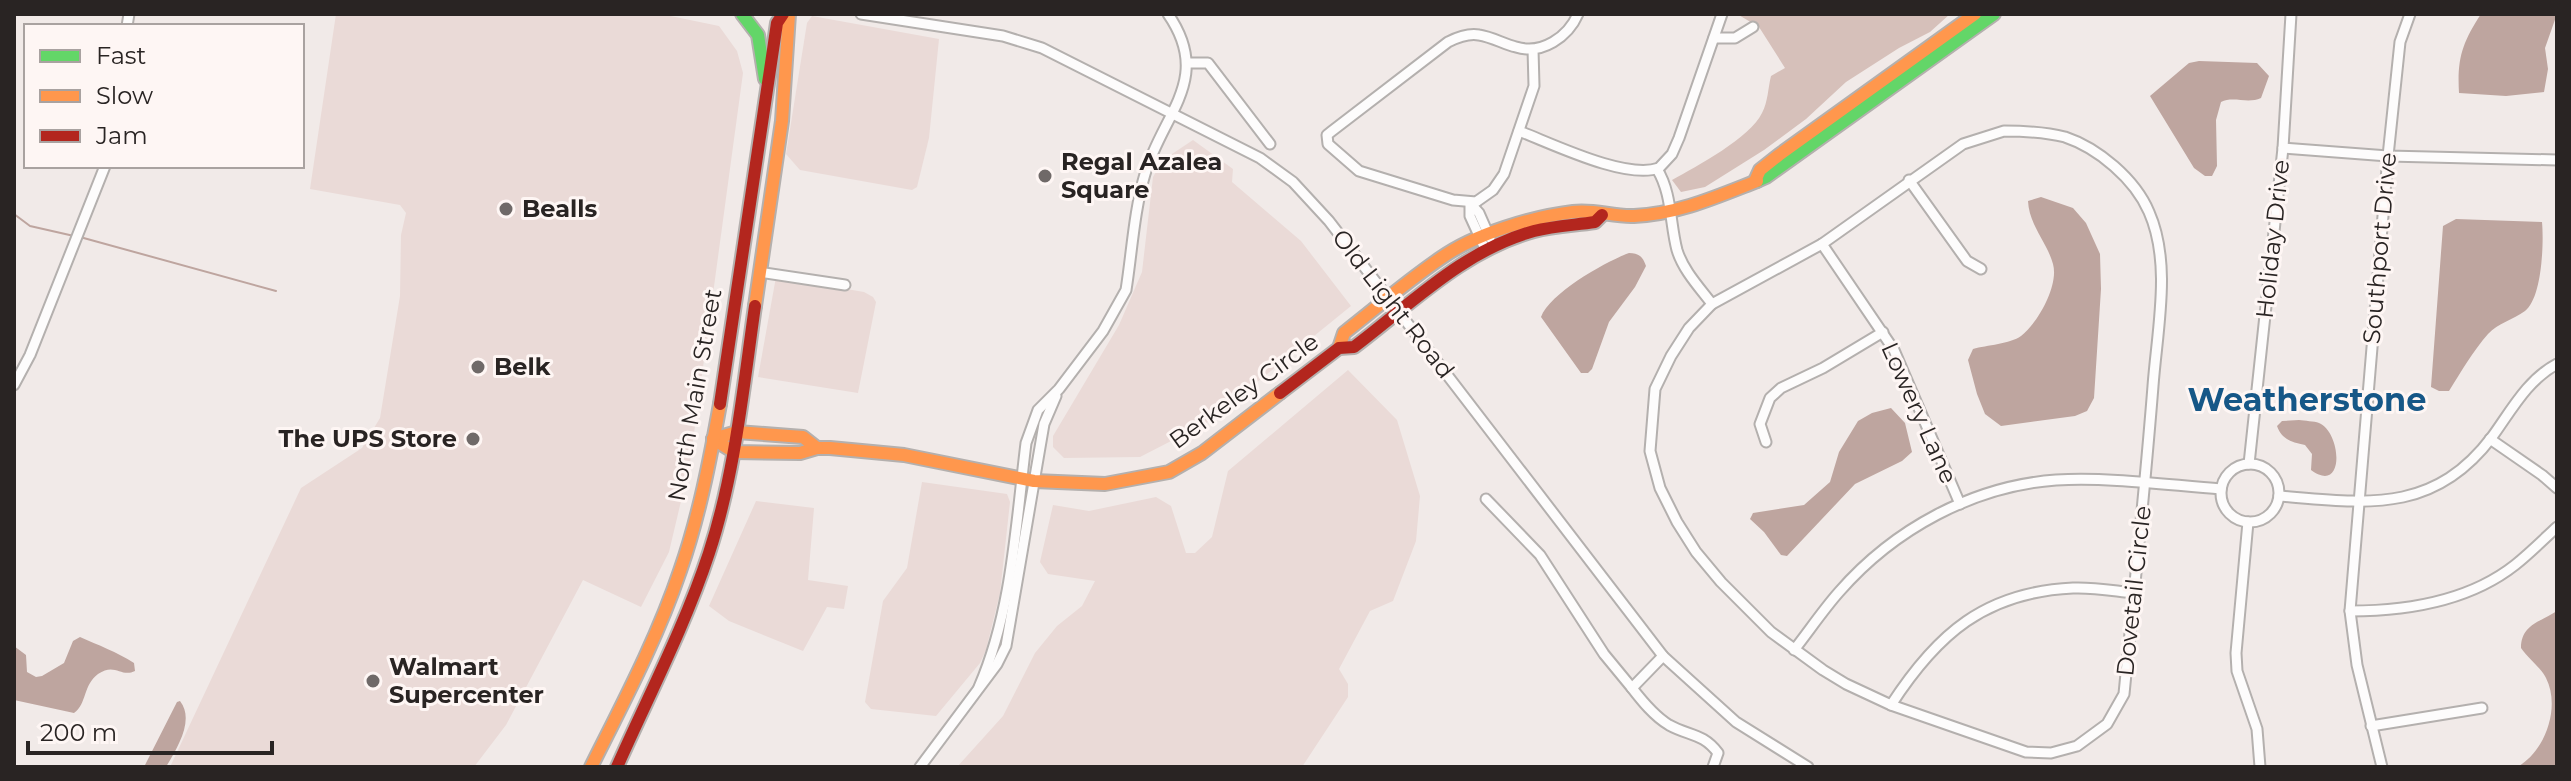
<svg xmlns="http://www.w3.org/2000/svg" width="2571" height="781" viewBox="0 0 2571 781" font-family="Montserrat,sans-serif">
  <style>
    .built { fill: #eadad7 }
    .forest { fill: #d6c0ba }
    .water { fill: #bea59f }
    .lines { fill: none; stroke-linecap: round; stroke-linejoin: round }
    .stream { stroke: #bea59f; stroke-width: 2 }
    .street-casing { stroke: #b4b0ae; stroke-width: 13 }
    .fast-casing { stroke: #b4b0ae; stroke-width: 16 }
    .slow-casing { stroke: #b4b0ae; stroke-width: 16 }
    .jam-casing { stroke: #b4b0ae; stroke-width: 16 }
    .street { stroke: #fdfcfc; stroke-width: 9 }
    .fast { stroke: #63d668; stroke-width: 12 }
    .slow { stroke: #ff974d; stroke-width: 12 }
    .jam { stroke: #b3261e; stroke-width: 12 }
    .poi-dot { fill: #6f6968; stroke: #fef6f4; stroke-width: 3 }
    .labels { text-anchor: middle; stroke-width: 6; stroke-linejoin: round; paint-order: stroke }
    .poi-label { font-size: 24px; font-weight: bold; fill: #292423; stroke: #fef6f4; text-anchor: start }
    .street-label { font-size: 24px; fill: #292423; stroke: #fef6f4 }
    .district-label { font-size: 32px; font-weight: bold; fill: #165787; stroke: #fef6f4 }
  </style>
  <rect width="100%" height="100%" fill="#f1eae8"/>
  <g class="built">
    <polygon points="336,14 661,14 719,26 737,51 743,73 690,463 669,552 641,607 583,580 506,725 474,767 170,767 301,488 362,448 380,418 400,296 401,235 406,213 400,205 310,189"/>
    <polygon points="812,16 939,39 929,138 917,187 912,190 800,170 786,154 807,23"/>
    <polygon points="1193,140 1233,169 1232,182 1301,241 1351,306 1208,422 1140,457 1064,458 1053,447 1053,436 1119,325 1142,272 1153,177 1163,160"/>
    <polygon points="776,277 864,292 873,297 876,302 858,393 758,377"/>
    <polygon points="1348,370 1397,420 1420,496 1416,541 1393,601 1370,611 1339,669 1348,684 1348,697 1302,767 957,767 1003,716 1035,653 1057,626 1082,606 1095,581 1048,574 1040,562 1053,505 1089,511 1156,497 1171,506 1186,553 1195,553 1212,537 1228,471"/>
    <polygon points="922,482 1007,494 1010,502 1000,593 986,650 980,663 936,716 871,709 865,702 883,601 907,568"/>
    <polygon points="756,501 814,508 808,580 848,586 844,609 827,607 803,651 729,621 709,606"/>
  </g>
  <path class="forest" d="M1737,14H1950L1930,32L1899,48L1846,82L1806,119L1764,150L1705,187L1681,192L1672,180C1697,166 1750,138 1762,113C1768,102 1768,88 1771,76L1785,68L1759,27Z"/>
  <g class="water">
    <path d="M2481,14H2557L2545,48L2548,69L2544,92L2506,96L2459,93C2457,59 2462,43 2481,14Z"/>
    <path d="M2199,61L2257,63L2269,76L2261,98C2248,104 2233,96 2221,102L2216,120L2217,166L2212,176H2205L2194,168L2150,96L2189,63Z"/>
    <path d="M2041,197L2073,208L2086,223L2100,254L2101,289L2094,398L2087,411L2075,416L2001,426L1985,414L1977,394L1968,360L1973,349C1987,345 2010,344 2021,336C2038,323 2059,285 2053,264C2047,242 2029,225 2028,201Z"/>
    <path d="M2456,219L2542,222C2544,243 2542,298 2525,311C2513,320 2498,323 2488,334C2473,351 2461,372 2449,391H2439L2431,387L2443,226Z"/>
    <path d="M1629,253C1639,253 1643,257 1646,266L1635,287L1609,322L1592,369L1588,373H1581L1541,317C1550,293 1605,262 1629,253Z"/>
    <polygon points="1891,408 1905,423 1912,452 1902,461 1855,484 1787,556 1781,555 1764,532 1750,519 1753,513 1804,505 1830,482 1839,452 1858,421 1872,413"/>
    <path d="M2299,420C2305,421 2314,421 2319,423C2342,433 2345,495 2311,470L2312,454L2305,445C2292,442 2282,440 2277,426L2282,421Z"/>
    <path d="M2557,611V767H2517C2545,752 2561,707 2546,678C2542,669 2528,658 2521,648C2521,625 2540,622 2557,611Z"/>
    <path d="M80,637C98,645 117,652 134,663L135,671C121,678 115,662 98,674C83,685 87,704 74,713L14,700V646L26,655L27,672L36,677L42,676L64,663L73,641Z"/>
    <path d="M180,701C195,720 177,748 166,767H144L177,702Z"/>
  </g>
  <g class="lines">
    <g class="stream">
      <polyline points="14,214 30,226 74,236"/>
      <polyline points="80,237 276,291"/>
    </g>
    <g class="street-casing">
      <g id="street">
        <polyline points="861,14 1003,36 1042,48 1260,158 1293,182 1329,221 1663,656 1736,722 1808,767"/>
        <polyline points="127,26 129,14"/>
        <polyline points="1714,38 1735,38 1753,27"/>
        <path d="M1533,49L1534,86L1504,174L1493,190L1476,202L1453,200L1359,171L1328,144L1327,135L1332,131L1448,42C1458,37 1468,33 1479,35C1492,37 1504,44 1516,47C1542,55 1568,37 1578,14"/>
        <polyline points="1187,63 1208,63 1270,144"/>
        <path d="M1519,131C1553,144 1626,180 1659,168L1672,154L1679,138L1722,14"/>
        <path d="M2004,131C2024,131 2045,132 2065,137C2098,148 2135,179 2149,212C2172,264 2157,330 2153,386C2145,489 2134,591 2124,694L2107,724L2077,746L2051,753L2026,752L1891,705L1846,684L1823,670L1771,632L1721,582L1696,552L1677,522L1660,488L1650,451L1655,389L1671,356L1689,328L1712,304L1822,244L1963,144Z"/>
        <polyline points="2283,148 2388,156 2557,160"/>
        <path d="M1657,169C1672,193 1670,224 1677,250C1683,270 1699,287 1712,304"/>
        <polyline points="1909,180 1967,261 1981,269"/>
        <polyline points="1470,203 1470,216 1486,251"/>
        <polyline points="1470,203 1479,213 1490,238"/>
        <polyline points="1822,244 1894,350 1960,504"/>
        <polyline points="759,272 845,285"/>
        <polyline points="14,385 30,355 105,166"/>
        <polyline points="2490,439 2542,475 2557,488"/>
        <polyline points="1766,442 1760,424 1770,398 1781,388 1823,368 1883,332"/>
        <polyline points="2249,464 2283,148 2291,14"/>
        <circle cx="2250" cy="493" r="29"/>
        <path d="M2279,496C2365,503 2433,515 2492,437C2511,411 2527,380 2557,364"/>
        <polyline points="1486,499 1540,555 1604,654 1632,688"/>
        <polyline points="2248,522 2236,653 2237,671 2257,729 2260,767"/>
        <path d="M2350,611C2407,611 2468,602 2515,565C2530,553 2543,540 2557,527"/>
        <path d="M1794,650C1809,631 1823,610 1839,592C1894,529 1973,486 2056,480C2111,477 2167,485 2221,489"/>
        <path d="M1663,656L1632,688C1642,701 1654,716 1669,725C1689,736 1703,733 1718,753L1713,767"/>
        <path d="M979,687C1012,611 1016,524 1026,443L1038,410L1059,389L1103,331L1126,290C1132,252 1134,211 1145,174C1163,113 1213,79 1168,14"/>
        <path d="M1891,705C1937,634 1985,592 2073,588C2093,587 2114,591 2134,593"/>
        <polyline points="2371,726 2482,708"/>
        <polyline points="920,767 997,664 1006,646 1044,424 1056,396"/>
        <polyline points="2382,767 2357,665 2350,611 2388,156 2400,42 2410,14"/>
      </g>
    </g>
    <g class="fast-casing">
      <g id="fast">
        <polyline points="742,14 758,35 765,79"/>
        <polyline points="1757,181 1766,177 1994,14"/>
      </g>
    </g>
    <g class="slow-casing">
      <g id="slow">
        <polyline points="1755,181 1760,170 1779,155 1975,14"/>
        <polyline points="755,306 782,121 789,14"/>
        <path d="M1339,348L1344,333C1376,308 1407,281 1441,258C1475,234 1532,217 1573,212C1594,209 1613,217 1634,216C1678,214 1716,197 1757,181"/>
        <polyline points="713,439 734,452 800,453 817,448 830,448 904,455 1034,481 1105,484 1169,472 1202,453 1280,393"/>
        <polyline points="713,439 737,432 803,437 817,448"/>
        <path d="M591,767C623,703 657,639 680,571C699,517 710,460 720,404"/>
      </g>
    </g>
    <g class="jam-casing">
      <g id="jam">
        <path d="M1280,393L1339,348L1354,347C1411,304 1464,250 1534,231C1554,226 1575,225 1595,222L1602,215"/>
        <polyline points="720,404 777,23 783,14"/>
        <path d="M617,767C648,697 685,626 709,553C735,474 743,389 755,306"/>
      </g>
    </g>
    <use href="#street" class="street"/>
    <use href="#fast" class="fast"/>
    <use href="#slow" class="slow"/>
    <use href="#jam" class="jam"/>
  </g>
  <g class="poi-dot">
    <circle cx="1045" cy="176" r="8"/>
    <circle cx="506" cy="209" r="8"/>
    <circle cx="478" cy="367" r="8"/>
    <circle cx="473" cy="439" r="8"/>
    <circle cx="373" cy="681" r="8"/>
  </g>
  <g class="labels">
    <g class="poi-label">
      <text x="1061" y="170">Regal Azalea<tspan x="1061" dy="28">Square</tspan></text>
      <text x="522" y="217">Bealls</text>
      <text x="494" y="375">Belk</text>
      <text x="457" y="447" text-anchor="end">The UPS Store</text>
      <text x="389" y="675">Walmart<tspan x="389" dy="28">Supercenter</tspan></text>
    </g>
    <g class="street-label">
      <text transform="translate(2273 239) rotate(-84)" y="8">Holiday Drive</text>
      <text transform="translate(2380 248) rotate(-85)" y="8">Southport Drive</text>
      <text transform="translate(1393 304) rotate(52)" y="8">Old Light Road</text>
      <text transform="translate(1244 391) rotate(-36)" y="8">Berkeley Circle</text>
      <text transform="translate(695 395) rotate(-80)" y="8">North Main Street</text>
      <text transform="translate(1919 413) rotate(66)" y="8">Lowery Lane</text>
      <text transform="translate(2134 591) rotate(-84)" y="8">Dovetail Circle</text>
    </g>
    <g class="district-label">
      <text x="2307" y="411">Weatherstone</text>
    </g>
  </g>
  <rect width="2571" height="781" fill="none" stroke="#292423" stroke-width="32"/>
  <rect x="24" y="24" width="280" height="144" fill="#fef6f4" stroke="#a9a2a0" stroke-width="2"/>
  <rect x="40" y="50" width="40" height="12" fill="#63d668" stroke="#a9a2a0" stroke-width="2"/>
  <text x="96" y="64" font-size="24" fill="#292423">Fast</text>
  <rect x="40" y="90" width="40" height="12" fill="#ff974d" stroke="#a9a2a0" stroke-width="2"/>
  <text x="96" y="104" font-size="24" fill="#292423">Slow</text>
  <rect x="40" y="130" width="40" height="12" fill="#b3261e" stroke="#a9a2a0" stroke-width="2"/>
  <text x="96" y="144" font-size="24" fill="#292423">Jam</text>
  <path d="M28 741v12h244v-12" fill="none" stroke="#292423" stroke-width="4"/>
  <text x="40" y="741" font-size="24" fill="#292423" stroke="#fef6f4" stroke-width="6" paint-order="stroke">200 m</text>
</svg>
